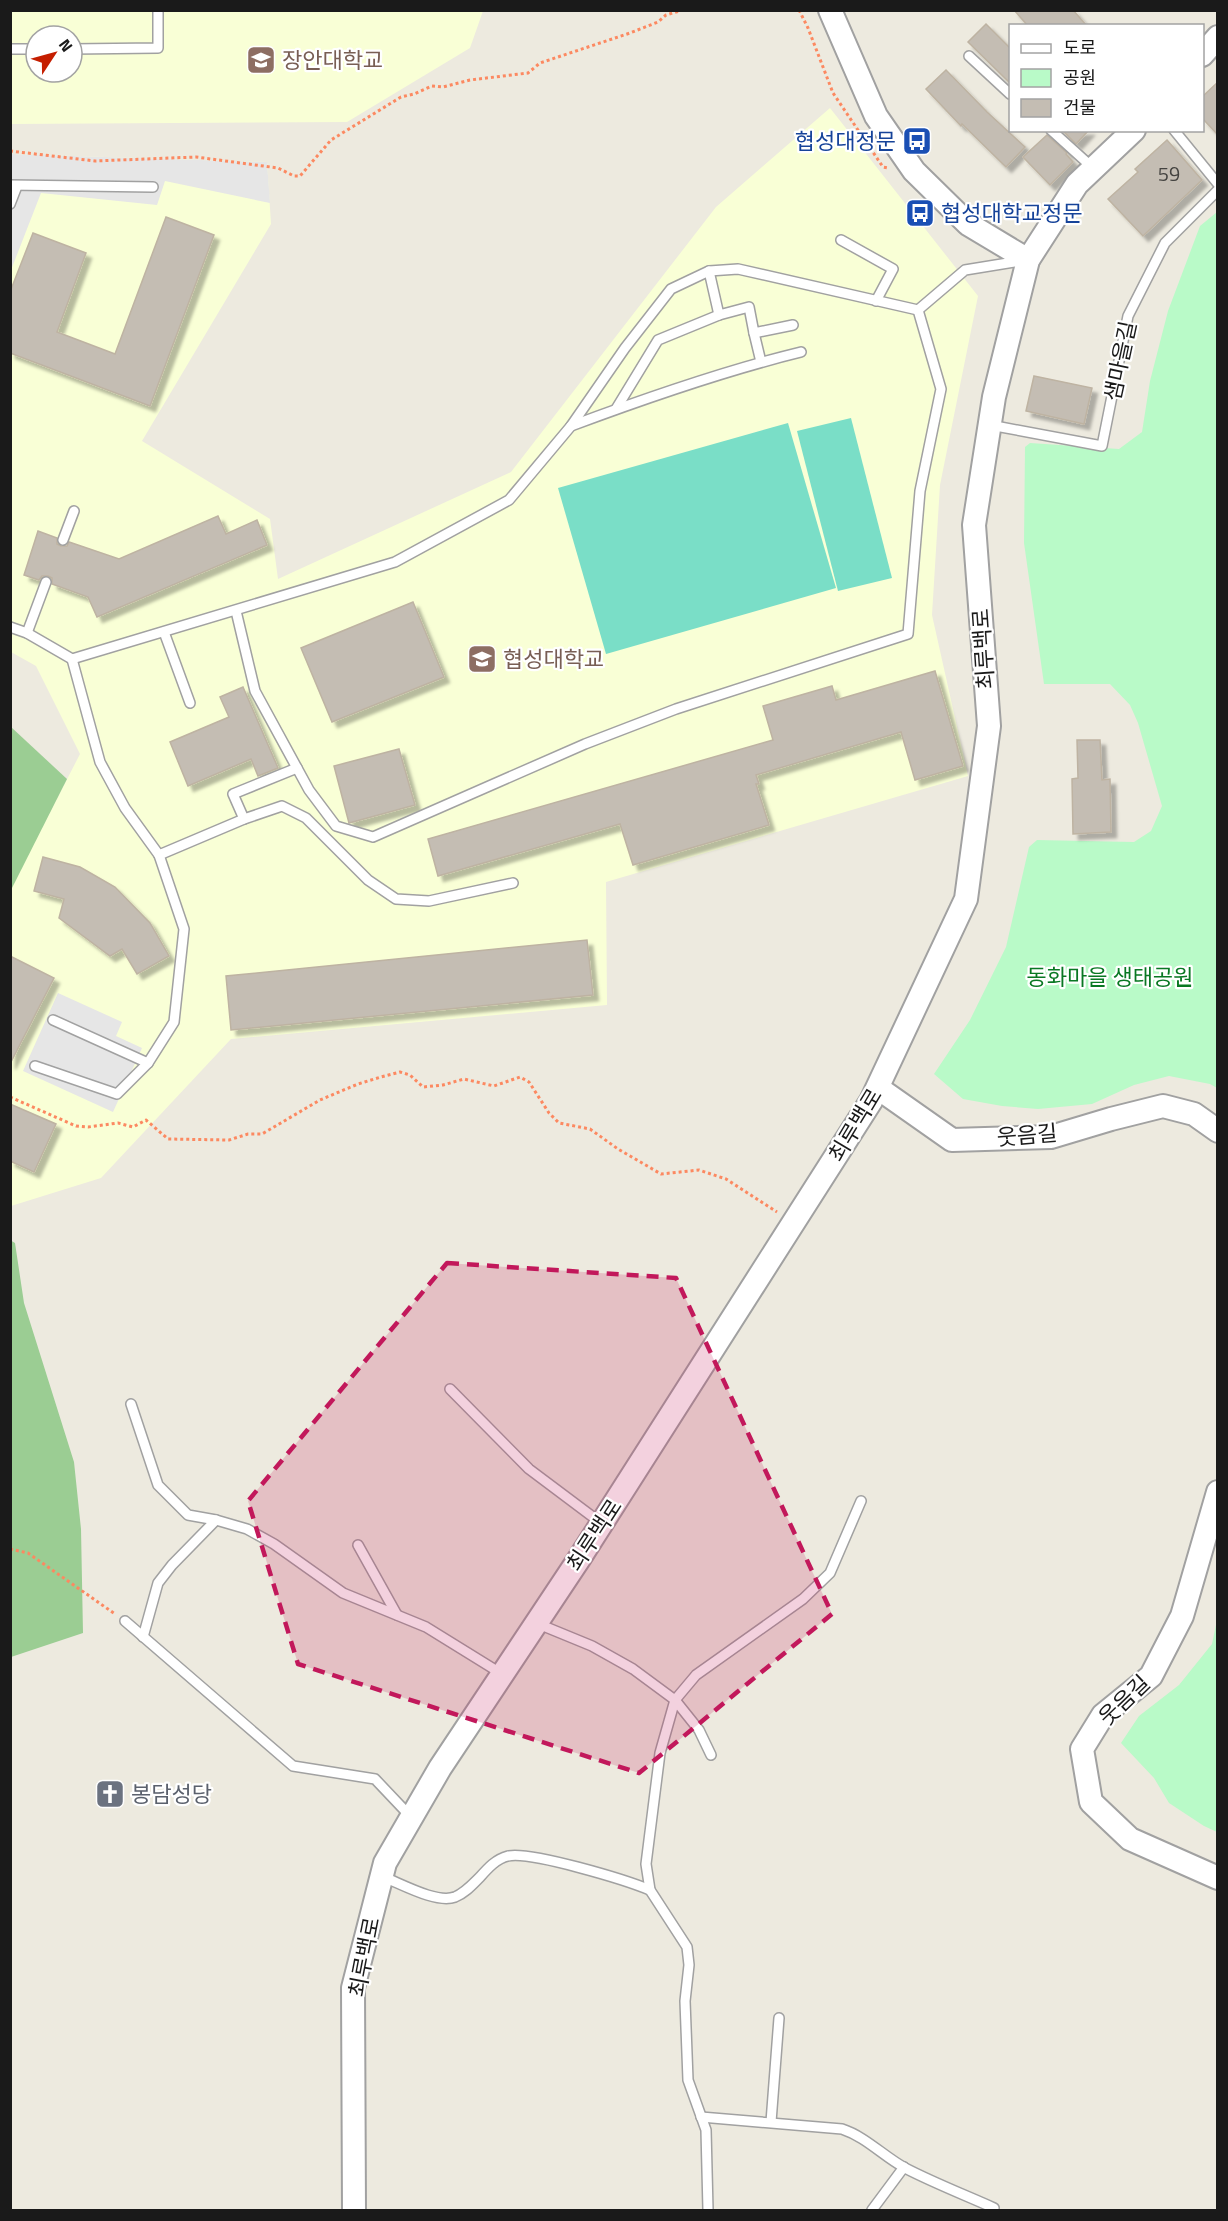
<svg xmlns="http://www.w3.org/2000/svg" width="1228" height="2221" viewBox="0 0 1228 2221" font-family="'Titillium Web','Noto Sans KR',sans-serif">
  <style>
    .education { fill: #f9ffd6; fill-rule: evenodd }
    .forest { fill: #9bcd93 }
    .park { fill: #b9fac8 }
    .pitch { fill: #7adec7 }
    .parking { fill: #e6e6e6 }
    .building { fill: #c4bdb3; stroke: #beb3a2; stroke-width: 1.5; filter: url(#shadow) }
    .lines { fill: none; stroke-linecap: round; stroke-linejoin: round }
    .service-casing { stroke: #a1a1a1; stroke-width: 12 }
    .tertiary-casing { stroke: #a1a1a1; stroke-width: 26 }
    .path { stroke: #fc8961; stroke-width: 3; stroke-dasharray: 3 3; stroke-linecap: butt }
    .service { stroke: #fff; stroke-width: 9 }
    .tertiary { stroke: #fff; stroke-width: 22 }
    .marked { fill: #c2185b; fill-opacity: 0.2; stroke: #c2185b; stroke-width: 4.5; stroke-dasharray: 12 8; stroke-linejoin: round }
    .labels { text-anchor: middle; stroke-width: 4.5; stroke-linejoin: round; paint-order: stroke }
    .number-label { font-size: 20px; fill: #444340 }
    .education-label { font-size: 22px; fill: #785e54; stroke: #fff; text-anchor: start }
    .transit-label { font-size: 22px; fill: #164399; stroke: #fff; text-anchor: end }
    .street-label { font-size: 22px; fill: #1a1a1a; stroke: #fff }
    .park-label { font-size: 22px; fill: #097823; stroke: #fff }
    .worship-label { font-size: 22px; fill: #5b616d; stroke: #fff; text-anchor: start }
  </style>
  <defs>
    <filter id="shadow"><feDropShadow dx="5.5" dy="5.5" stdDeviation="1.5" flood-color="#0004"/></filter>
  </defs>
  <rect width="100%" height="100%" fill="#edeadf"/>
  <g class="education">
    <path d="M10,11H483L470,48L347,122L11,124ZM36,36H72V72H36Z"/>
    <polygon points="830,108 978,296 940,485 932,615 968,776 606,882 607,1005 231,1039 101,1178 11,1206 10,890 80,754 36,666 11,652 11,154 267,162 271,224 142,441 270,519 278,579 511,472 716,207"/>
  </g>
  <g class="forest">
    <polygon points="11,727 67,779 11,890"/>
    <polygon points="10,1240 15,1243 24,1303 74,1462 81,1529 83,1633 11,1657"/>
  </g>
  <g class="park">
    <polygon points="1217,212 1217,1088 1210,1084 1169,1076 1134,1085 1092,1104 1038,1109 1002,1106 963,1099 934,1074 970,1020 1006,947 1029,847 1037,840 1134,842 1151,831 1162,806 1138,723 1130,705 1110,684 1044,684 1024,543 1025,447 1030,443 1119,449 1142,432 1150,381 1168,311 1200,226"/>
    <polygon points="1217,1620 1218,1832 1217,1832 1204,1826 1169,1803 1154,1778 1121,1743 1139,1716 1179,1685 1212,1644"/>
  </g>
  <g class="pitch">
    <polygon points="851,418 892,578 838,591 797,431"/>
    <polygon points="788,423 836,588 606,654 558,488"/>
  </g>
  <g class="parking">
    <polygon points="11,154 267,162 270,203 165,181 157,205 41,193 11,270"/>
    <polygon points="58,993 122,1022 116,1036 142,1048 113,1112 23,1071"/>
  </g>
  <g class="building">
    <polygon points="1014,10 1073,10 1087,26 1028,26"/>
    <polygon points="986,24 1011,49 1011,84 968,42"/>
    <polygon points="946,70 987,112 1025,147 1006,167 962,124 961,126 926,89"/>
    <polygon points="1218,82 1218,135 1203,119 1203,96"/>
    <polygon points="1062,130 1089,130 1076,144"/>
    <polygon points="1047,135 1067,153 1066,154 1073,162 1050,185 1023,157"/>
    <polygon points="1167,140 1202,180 1143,236 1108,199 1138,172 1135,169"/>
    <polygon points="166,217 214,235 150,406 10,353 10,292 33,233 86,253 57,332 115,354"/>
    <polygon points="1034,376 1092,388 1084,424 1026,411"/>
    <polygon points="218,516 226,534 257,520 267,545 97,617 88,597 52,584 52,578 48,576 42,576 39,580 24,575 38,531 57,538 57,544 61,546 67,546 69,542 119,559"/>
    <polygon points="413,602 444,677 332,722 301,648"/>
    <polygon points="935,671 963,766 915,780 901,732 756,775 759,784 756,784 769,825 633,865 620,824 438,876 428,839 773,740 763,706 832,686 836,700"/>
    <polygon points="243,687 278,768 258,776 251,759 188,786 170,742 229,717 220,697"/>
    <polygon points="1077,740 1100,740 1102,780 1110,779 1111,832 1073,834 1072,779 1078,778"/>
    <polygon points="399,749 415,805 349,823 334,766"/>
    <polygon points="43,857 80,867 115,887 150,923 169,956 137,974 122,949 110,956 59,918 64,899 34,891"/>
    <polygon points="587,940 593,995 231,1030 226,976"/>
    <polygon points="10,956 54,978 10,1064"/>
    <polygon points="10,1104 56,1124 34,1172 10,1161"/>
  </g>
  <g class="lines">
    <g class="service-casing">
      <g id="service">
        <polyline points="10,49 36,49"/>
        <polyline points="72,49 158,48 158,10"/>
        <polyline points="969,56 1010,94"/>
        <polyline points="1051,130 1093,168"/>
        <polyline points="1174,130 1218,184"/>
        <polyline points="10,185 153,187"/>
        <polyline points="10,204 17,186"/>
        <polyline points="841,240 893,269 876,301"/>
        <polyline points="709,271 719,315 749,307 754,333 793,325"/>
        <polyline points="754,333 761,362"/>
        <polyline points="616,409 658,340 719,315"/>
        <polyline points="990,425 1102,446 1128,316 1165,243 1218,190"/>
        <path d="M571,426C646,398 723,371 801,352"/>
        <polyline points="63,540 74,511"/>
        <polyline points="236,611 255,691 309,790 336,826 373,837 585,744 676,709 908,634 920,491 941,389 918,310"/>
        <polyline points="10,627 27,633 72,659 395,562 509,500 571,426 625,348 671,289 709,271 738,269 918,310 965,270 1020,261"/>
        <polyline points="164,632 190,703"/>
        <polyline points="27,633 46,582"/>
        <polyline points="72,659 100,762 125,808 159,855 244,819 282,806 306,818 368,880 396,899 429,901 513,883"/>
        <polyline points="244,819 233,794 297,768"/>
        <polyline points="53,1020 148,1063"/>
        <polyline points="35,1066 117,1094 148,1063 174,1022 184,929 159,855"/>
        <polyline points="450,1389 529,1469 601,1523"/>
        <polyline points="131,1404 158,1485 188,1515 216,1520 247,1529 274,1544 343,1593 426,1627 502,1674"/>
        <polyline points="358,1545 397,1615"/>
        <polyline points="125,1621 293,1766 375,1779 411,1817"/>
        <polyline points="536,1623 592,1646 633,1669 675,1700 699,1730 711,1755"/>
        <polyline points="143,1637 158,1583 172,1565 216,1520"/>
        <path d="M381,1876C400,1883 436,1904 455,1897C465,1893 472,1885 480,1877C488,1868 496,1859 508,1856C531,1851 626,1880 650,1890"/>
        <path d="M701,2117L842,2129C866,2137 883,2156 905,2168C934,2183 965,2195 994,2208"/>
        <polyline points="771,2122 779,2018"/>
        <polyline points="708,2210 706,2130 688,2080 685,2001 689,1965 687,1947 650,1890 646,1864 660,1753 675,1700 696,1675 803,1599 830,1573 861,1501"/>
        <polyline points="872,2210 904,2167"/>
      </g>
    </g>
    <g class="tertiary-casing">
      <g id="tertiary">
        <polyline points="830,10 876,116 914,171 968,224 1028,260"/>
        <polyline points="1202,55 1218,37"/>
        <polyline points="878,1088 952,1140 1051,1137 1111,1119 1163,1106 1194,1114 1218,1131"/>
        <polyline points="1218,1492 1182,1616 1151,1676 1103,1715 1082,1749 1091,1802 1130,1839 1218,1878"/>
        <polyline points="354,2210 353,1988 385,1863 440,1768 579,1559 871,1101 966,899 989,726 974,525 994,397 1028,260 1077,184 1134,130"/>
      </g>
    </g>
    <g class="path">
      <polyline points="799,10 808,28 833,93 883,167 888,168"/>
      <polyline points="10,151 95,161 196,157 278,168 294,176 300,176 331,140 401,97 414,94 432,86 443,87 470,80 528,73 540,63 630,33 658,22 666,15 683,10"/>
      <polyline points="10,1097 76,1126 88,1127 118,1123 133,1127 146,1120 168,1139 229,1140 248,1134 262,1134 320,1100 358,1084 381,1077 400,1072 410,1075 423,1087 443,1085 464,1079 494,1086 520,1077 529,1082 549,1113 559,1123 590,1129 618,1149 661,1174 699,1170 726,1179 777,1212"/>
      <polyline points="10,1549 28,1553 115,1614"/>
    </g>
    <use href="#service" class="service"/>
    <use href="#tertiary" class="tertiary"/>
  </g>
  <path class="marked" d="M447,1263L676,1278L832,1614L639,1773L298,1664L248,1501Z"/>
  <defs>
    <g id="university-square" transform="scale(1.5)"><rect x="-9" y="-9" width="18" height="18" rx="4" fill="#8d6e63" stroke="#fff"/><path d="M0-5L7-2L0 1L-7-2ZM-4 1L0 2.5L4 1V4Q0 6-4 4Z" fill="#fff"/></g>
    <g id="bus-square" transform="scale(1.5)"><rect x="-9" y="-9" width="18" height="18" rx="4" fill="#1a4fb4" stroke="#fff"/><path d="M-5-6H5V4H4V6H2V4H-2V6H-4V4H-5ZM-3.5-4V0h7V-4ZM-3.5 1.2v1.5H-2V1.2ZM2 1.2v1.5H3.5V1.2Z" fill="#fff"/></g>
    <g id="church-square" transform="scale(1.5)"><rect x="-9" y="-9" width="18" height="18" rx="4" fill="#6b7280" stroke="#fff"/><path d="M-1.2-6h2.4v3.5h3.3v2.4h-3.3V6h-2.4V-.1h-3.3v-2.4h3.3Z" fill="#fff"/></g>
  </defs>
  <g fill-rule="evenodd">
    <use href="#university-square" x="261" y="60"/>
    <use href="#bus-square" x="917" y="141"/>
    <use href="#bus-square" x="920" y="213"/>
    <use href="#university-square" x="482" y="659"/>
    <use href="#church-square" x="110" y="1794"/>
  </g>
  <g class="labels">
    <g class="number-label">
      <text x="1169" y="181">59</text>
    </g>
    <g class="education-label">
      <text x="282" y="68">장안대학교</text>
      <text x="503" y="667">협성대학교</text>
    </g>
    <g class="transit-label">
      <text x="896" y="149">협성대정문</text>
      <text x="941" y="221" text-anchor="start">협성대학교정문</text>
    </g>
    <g class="street-label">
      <text transform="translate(1120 361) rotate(-78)" y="8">샘마을길</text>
      <text transform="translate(983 649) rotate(-94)" y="8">최루백로</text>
      <text transform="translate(855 1125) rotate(-59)" y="8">최루백로</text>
      <text transform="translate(1027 1135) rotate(-5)" y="8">웃음길</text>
      <text transform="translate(594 1535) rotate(-57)" y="8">최루백로</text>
      <text transform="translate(1124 1700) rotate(-44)" y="8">웃음길</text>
      <text transform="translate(364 1957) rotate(-79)" y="8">최루백로</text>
    </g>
    <g class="park-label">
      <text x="1110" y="985">동화마을 생태공원</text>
    </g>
    <g class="worship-label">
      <text x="131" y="1802">봉담성당</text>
    </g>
  </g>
  <rect width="1228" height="2221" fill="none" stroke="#1a1a1a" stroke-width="24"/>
  <rect x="1009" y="24" width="195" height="108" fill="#ffffff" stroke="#a3a3a3" stroke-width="1.5"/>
  <rect x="1021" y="44" width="30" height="9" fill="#ffffff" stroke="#a3a3a3" stroke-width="1.5"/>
  <text x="1063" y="54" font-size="18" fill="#1a1a1a">도로</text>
  <rect x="1021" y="69" width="30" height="18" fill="#b9fac8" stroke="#a3a3a3" stroke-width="1.5"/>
  <text x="1063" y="84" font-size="18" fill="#1a1a1a">공원</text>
  <rect x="1021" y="99" width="30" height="18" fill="#c4bdb3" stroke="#a3a3a3" stroke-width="1.5"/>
  <text x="1063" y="114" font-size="18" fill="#1a1a1a">건물</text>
  <g transform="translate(54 54) rotate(54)"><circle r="28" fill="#ffffff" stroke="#a3a3a3" stroke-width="1.5"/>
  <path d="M0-4.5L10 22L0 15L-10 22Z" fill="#c51e00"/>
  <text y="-9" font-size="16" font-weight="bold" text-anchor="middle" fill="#1a1a1a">N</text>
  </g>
</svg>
